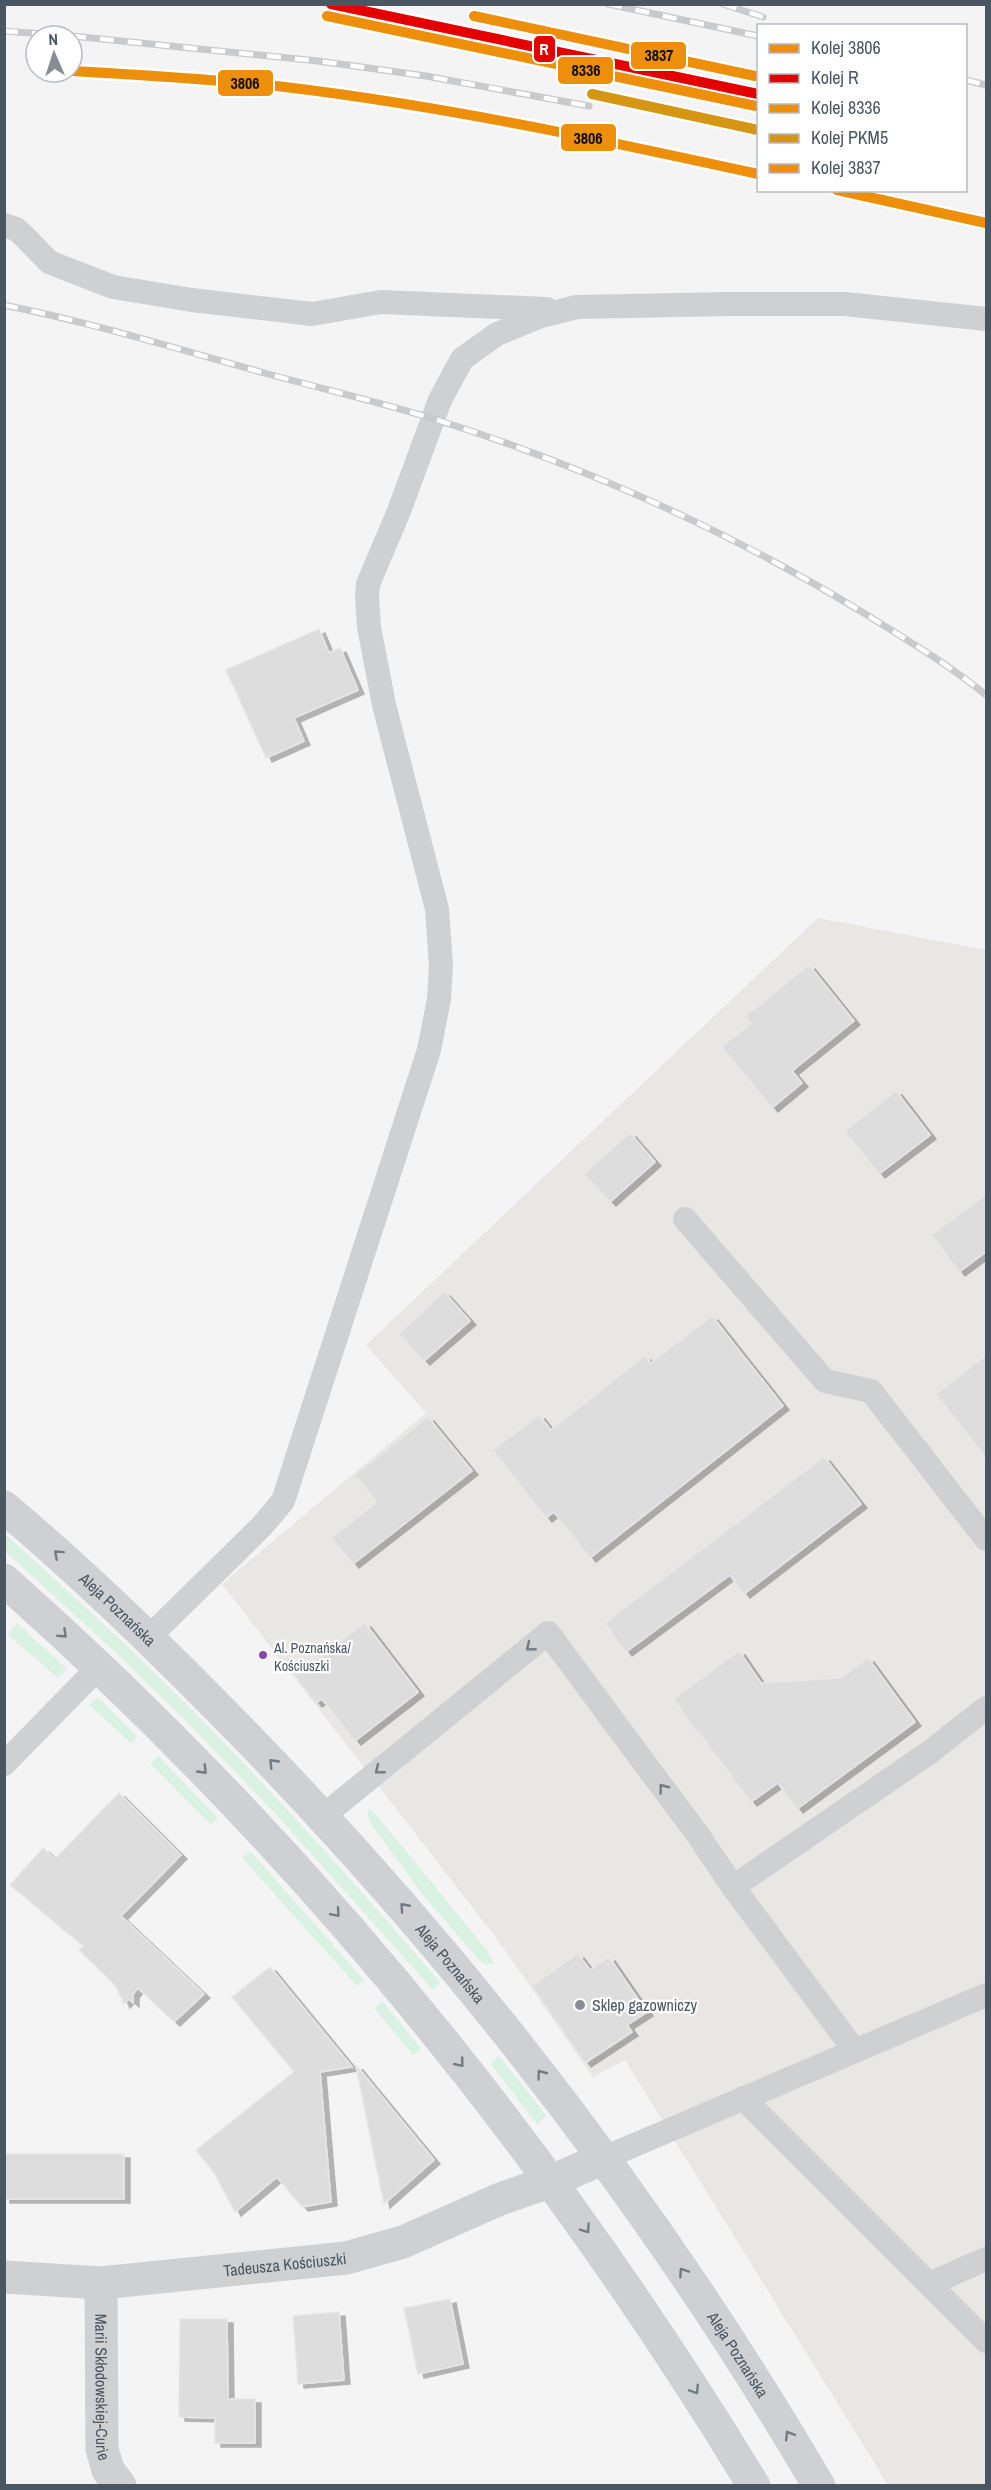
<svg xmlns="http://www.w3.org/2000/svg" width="991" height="2490" viewBox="0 0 991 2490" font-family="'Archivo Narrow',sans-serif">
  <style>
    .commercial { fill: #e8e7e3 }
    .green { fill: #d9f2e3 }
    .building { fill: #ddddde; stroke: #e5e6e7; stroke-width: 1.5; filter: url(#shadow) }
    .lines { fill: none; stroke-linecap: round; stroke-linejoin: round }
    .service { stroke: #ced0d2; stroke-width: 24 }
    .minor { stroke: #ced0d2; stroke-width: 33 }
    .secondary { stroke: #ced0d4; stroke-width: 33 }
    .rail-casing { stroke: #c9cacc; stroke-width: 7 }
    .rail { stroke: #fff; stroke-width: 4.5; stroke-dasharray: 14; stroke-linecap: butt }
    .rail-1-casing { stroke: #fff; stroke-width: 15 }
    .rail-2-casing { stroke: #fff; stroke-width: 15 }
    .rail-3-casing { stroke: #fff; stroke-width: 15 }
    .rail-4-casing { stroke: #fff; stroke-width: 15 }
    .rail-5-casing { stroke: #fff; stroke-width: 15 }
    .rail-1 { stroke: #ed8f0a; stroke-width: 10 }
    .rail-2 { stroke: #e50000; stroke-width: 10 }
    .rail-3 { stroke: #ed8f0a; stroke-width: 10 }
    .rail-4 { stroke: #d49613; stroke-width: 10 }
    .rail-5 { stroke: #ed8f0a; stroke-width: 10 }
    .oneway { stroke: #727b84 }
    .oneway2 { stroke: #727b83 }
    .bus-dot { fill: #8e44ad; stroke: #fff; stroke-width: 2 }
    .poi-dot { fill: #868d94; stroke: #fff; stroke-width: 2 }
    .labels { text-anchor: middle; stroke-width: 4.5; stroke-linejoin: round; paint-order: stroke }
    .bus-label { font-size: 14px; fill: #4a5661; stroke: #fff; text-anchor: start }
    .street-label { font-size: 16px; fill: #4a5661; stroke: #fff }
    .poi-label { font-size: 16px; fill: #4a5661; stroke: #fff; text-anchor: start }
    .line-badge { stroke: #fff; stroke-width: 2 }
    .badge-label { font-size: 16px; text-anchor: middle; font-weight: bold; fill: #fff }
    .pale-badge-label { font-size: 16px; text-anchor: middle; font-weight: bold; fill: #111 }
  </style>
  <defs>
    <filter id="shadow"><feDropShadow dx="6" dy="4" stdDeviation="0" flood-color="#0004"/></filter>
  </defs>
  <rect width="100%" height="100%" fill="#f4f4f4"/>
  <polygon class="commercial" points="818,918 986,950 986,2485 888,2485 625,2060 593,2077 500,1943 222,1584 426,1413 366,1345"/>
  <g class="green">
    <path d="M5,1534C46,1572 88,1609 129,1648C239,1753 340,1866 439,1981V1984L433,1990L274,1812L184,1719L114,1651L5,1551Z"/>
    <polygon points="17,1623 67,1669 58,1678 8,1635"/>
    <polygon points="98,1697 138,1737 131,1743 89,1705"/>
    <polygon points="158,1756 218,1818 211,1825 150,1763"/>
    <polygon points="367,1808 374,1812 486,1949 495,1964 485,1964 479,1960 423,1895 369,1821"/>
    <polygon points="250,1851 364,1980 357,1986 242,1858"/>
    <polygon points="382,2001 421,2049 413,2055 374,2008"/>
    <polygon points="497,2057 500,2057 546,2115 539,2124 536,2123 491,2064"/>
  </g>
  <g class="building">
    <polygon points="319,629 329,653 340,648 358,690 294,718 304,741 266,758 226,670"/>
    <polygon points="809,965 854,1021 792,1071 802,1083 772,1108 722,1047 751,1023 746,1016"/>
    <polygon points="896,1091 930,1135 879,1174 845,1131"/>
    <polygon points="630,1133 655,1162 610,1202 584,1174"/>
    <polygon points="987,1194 987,1251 959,1272 932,1235"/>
    <polygon points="444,1292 470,1321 424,1361 399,1334"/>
    <polygon points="712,1316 783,1406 590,1558 554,1512 546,1518 493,1450 539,1415 551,1430 645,1356 651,1363"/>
    <polygon points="987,1355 987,1459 936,1394"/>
    <polygon points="428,1417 472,1471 353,1564 332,1538 377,1502 355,1475"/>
    <polygon points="824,1457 861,1504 744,1594 730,1575 626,1652 605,1623"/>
    <polygon points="365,1623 418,1692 355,1741 322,1699 316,1703 295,1676"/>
    <polygon points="739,1651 761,1683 841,1678 868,1658 915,1722 797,1809 778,1783 751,1802 698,1731 697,1733 674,1699"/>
    <polygon points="119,1793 181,1855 121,1916 204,1994 174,2022 138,1988 133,1994 133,2003 129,1999 124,2004 116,1986 79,1950 83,1946 10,1885 43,1848 55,1859"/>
    <polygon points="578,1954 590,1970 609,1957 647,2012 627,2025 632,2032 585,2063 532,1986"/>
    <polygon points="270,1967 352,2067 320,2072 331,2202 302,2207 277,2177 235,2212 215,2174 196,2150 294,2072 232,1997"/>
    <polygon points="356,2065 434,2160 384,2204 374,2155"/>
    <rect x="4" y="2154" width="120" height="45"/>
    <polygon points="450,2299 463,2364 418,2374 404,2308"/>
    <polygon points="339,2312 344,2380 298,2384 293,2316"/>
    <polygon points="180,2319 227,2319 228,2399 255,2399 255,2443 215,2443 215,2418 179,2417"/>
  </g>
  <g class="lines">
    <g class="service">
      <polyline points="4,225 16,229 25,237 49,262 113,287 192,300 312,314 381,302 547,309"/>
      <polyline points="685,1219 825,1381 871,1391 986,1539"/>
      <polyline points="148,1638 261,1527 283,1501 429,1050 439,999 441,966 437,909 384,705 369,627 367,598 368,584 399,511 440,400 462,359 497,334 541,316 577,307 728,304 845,304 986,319"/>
      <polyline points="4,1764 99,1667"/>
      <polyline points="322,1817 548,1633 698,1835 733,1887"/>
      <polyline points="855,2051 733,1887 930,1752 986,1708"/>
      <polyline points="743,2098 986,2341"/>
      <polyline points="604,2158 986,1995"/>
      <polyline points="929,2284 986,2259"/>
    </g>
    <g class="minor">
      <path id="s1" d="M4,2277L101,2283L346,2258L403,2242L500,2199L552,2181"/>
      <path id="s2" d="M101,2283L102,2449L108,2470L120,2486"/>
    </g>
    <g class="secondary">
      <path id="s3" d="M4,1507C86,1576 163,1651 238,1728C461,1956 657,2210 819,2486"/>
      <path d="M4,1580C300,1842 549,2149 754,2486"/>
      <polyline points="552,2181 604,2158"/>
    </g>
    <g class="rail-casing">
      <g id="rail">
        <polyline points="608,4 758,36"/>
        <polyline points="723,4 763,17"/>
        <polyline points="4,31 68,36"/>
        <polyline points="72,36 318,61 426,76 589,106"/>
        <polyline points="966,80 986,85"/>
        <path d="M4,305C93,323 181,350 268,374C323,389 379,402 434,419C584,466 727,530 862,612C904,638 948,664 986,695"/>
      </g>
    </g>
    <use href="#rail" class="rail"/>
    <g class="rail-1-casing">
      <g id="rail-1">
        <path d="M72,71C143,75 214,79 285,87C444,106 602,140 758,174"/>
        <polyline points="837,190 986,223"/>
      </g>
    </g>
    <g class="rail-2-casing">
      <polyline id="rail-2" points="331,4 758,94"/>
    </g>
    <g class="rail-3-casing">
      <polyline id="rail-3" points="327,16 756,106"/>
    </g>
    <g class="rail-4-casing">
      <polyline id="rail-4" points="592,94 758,130"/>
    </g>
    <g class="rail-5-casing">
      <polyline id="rail-5" points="474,16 755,76"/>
    </g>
    <use href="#rail-1" class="rail-1"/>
    <use href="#rail-2" class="rail-2"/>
    <use href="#rail-3" class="rail-3"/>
    <use href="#rail-4" class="rail-4"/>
    <use href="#rail-5" class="rail-5"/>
  </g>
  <defs><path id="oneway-chevron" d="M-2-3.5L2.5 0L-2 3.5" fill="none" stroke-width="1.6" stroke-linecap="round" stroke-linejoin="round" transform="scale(1.5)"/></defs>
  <g class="oneway">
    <use href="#oneway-chevron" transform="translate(58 1554) rotate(-138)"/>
    <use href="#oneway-chevron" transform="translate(63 1634) rotate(43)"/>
    <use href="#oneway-chevron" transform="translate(273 1763) rotate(-134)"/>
    <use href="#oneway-chevron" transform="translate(203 1770) rotate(46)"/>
    <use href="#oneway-chevron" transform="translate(404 1907) rotate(-132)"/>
    <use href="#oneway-chevron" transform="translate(336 1913) rotate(49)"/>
    <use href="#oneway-chevron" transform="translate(460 2063) rotate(51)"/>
    <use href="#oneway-chevron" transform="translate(541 2074) rotate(-127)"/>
    <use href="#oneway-chevron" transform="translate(586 2229) rotate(55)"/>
    <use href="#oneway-chevron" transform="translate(683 2272) rotate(-124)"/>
    <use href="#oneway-chevron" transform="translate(695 2390) rotate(57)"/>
    <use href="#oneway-chevron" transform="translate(789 2435) rotate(-122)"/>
  </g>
  <g class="oneway2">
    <use href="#oneway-chevron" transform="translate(530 1647) rotate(141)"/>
    <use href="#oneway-chevron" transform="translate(379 1770) rotate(141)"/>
    <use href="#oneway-chevron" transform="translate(663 1788) rotate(-127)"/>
  </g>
  <circle class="bus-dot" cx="263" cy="1655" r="5"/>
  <circle class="poi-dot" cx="580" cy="2005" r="6"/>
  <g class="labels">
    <g class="bus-label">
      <text x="274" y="1653">Al. Poznańska/<tspan x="274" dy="18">Kościuszki</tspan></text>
    </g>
    <g class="street-label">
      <text dy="6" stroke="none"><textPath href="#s3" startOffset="153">Aleja Poznańska</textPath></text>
      <text dy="6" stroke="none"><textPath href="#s3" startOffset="639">Aleja Poznańska</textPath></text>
      <text dy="6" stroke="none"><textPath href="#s1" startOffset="282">Tadeusza Kościuszki</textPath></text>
      <text dy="6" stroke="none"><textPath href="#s3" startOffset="1125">Aleja Poznańska</textPath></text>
      <text dy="6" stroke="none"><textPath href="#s2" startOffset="104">Marii Skłodowskiej-Curie</textPath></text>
    </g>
    <g class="poi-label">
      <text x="592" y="2011">Sklep gazowniczy</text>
    </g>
  </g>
  <g class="line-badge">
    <rect x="533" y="35" width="23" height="28" rx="6" fill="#e50000"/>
    <rect x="630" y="41" width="57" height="29" rx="6" fill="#ed8f0a"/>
    <rect x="557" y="56" width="57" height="29" rx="6" fill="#ed8f0a"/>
    <rect x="217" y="69" width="57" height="28" rx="6" fill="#ed8f0a"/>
    <rect x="560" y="123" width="57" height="29" rx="6" fill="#ed8f0a"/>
  </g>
  <g class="badge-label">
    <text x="544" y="55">R</text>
  </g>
  <g class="pale-badge-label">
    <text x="659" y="61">3837</text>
    <text x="586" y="76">8336</text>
    <text x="245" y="89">3806</text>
    <text x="588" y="144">3806</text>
  </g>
  <rect width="991" height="2490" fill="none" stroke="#4a5661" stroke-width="12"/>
  <rect x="757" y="24" width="210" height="168" fill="#ffffff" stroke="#b7bbc0" stroke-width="1.5"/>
  <rect x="769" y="44" width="30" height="9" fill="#ed8f0a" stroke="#b7bbc0" stroke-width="1.5"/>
  <text x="811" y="54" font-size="18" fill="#4a5661">Kolej 3806</text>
  <rect x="769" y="74" width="30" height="9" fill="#e50000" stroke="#b7bbc0" stroke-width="1.5"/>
  <text x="811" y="84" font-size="18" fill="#4a5661">Kolej R</text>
  <rect x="769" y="104" width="30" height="9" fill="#ed8f0a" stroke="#b7bbc0" stroke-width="1.5"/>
  <text x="811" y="114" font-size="18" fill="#4a5661">Kolej 8336</text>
  <rect x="769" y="134" width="30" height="9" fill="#d49613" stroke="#b7bbc0" stroke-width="1.5"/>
  <text x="811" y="144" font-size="18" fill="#4a5661">Kolej PKM5</text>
  <rect x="769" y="164" width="30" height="9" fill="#ed8f0a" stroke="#b7bbc0" stroke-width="1.5"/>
  <text x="811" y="174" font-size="18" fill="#4a5661">Kolej 3837</text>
  <g transform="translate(54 54) rotate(357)"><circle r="28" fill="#ffffff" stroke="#b7bbc0" stroke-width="1.5"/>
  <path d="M0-4.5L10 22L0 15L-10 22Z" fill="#868d94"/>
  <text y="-9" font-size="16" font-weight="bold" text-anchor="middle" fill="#4a5661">N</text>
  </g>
</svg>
